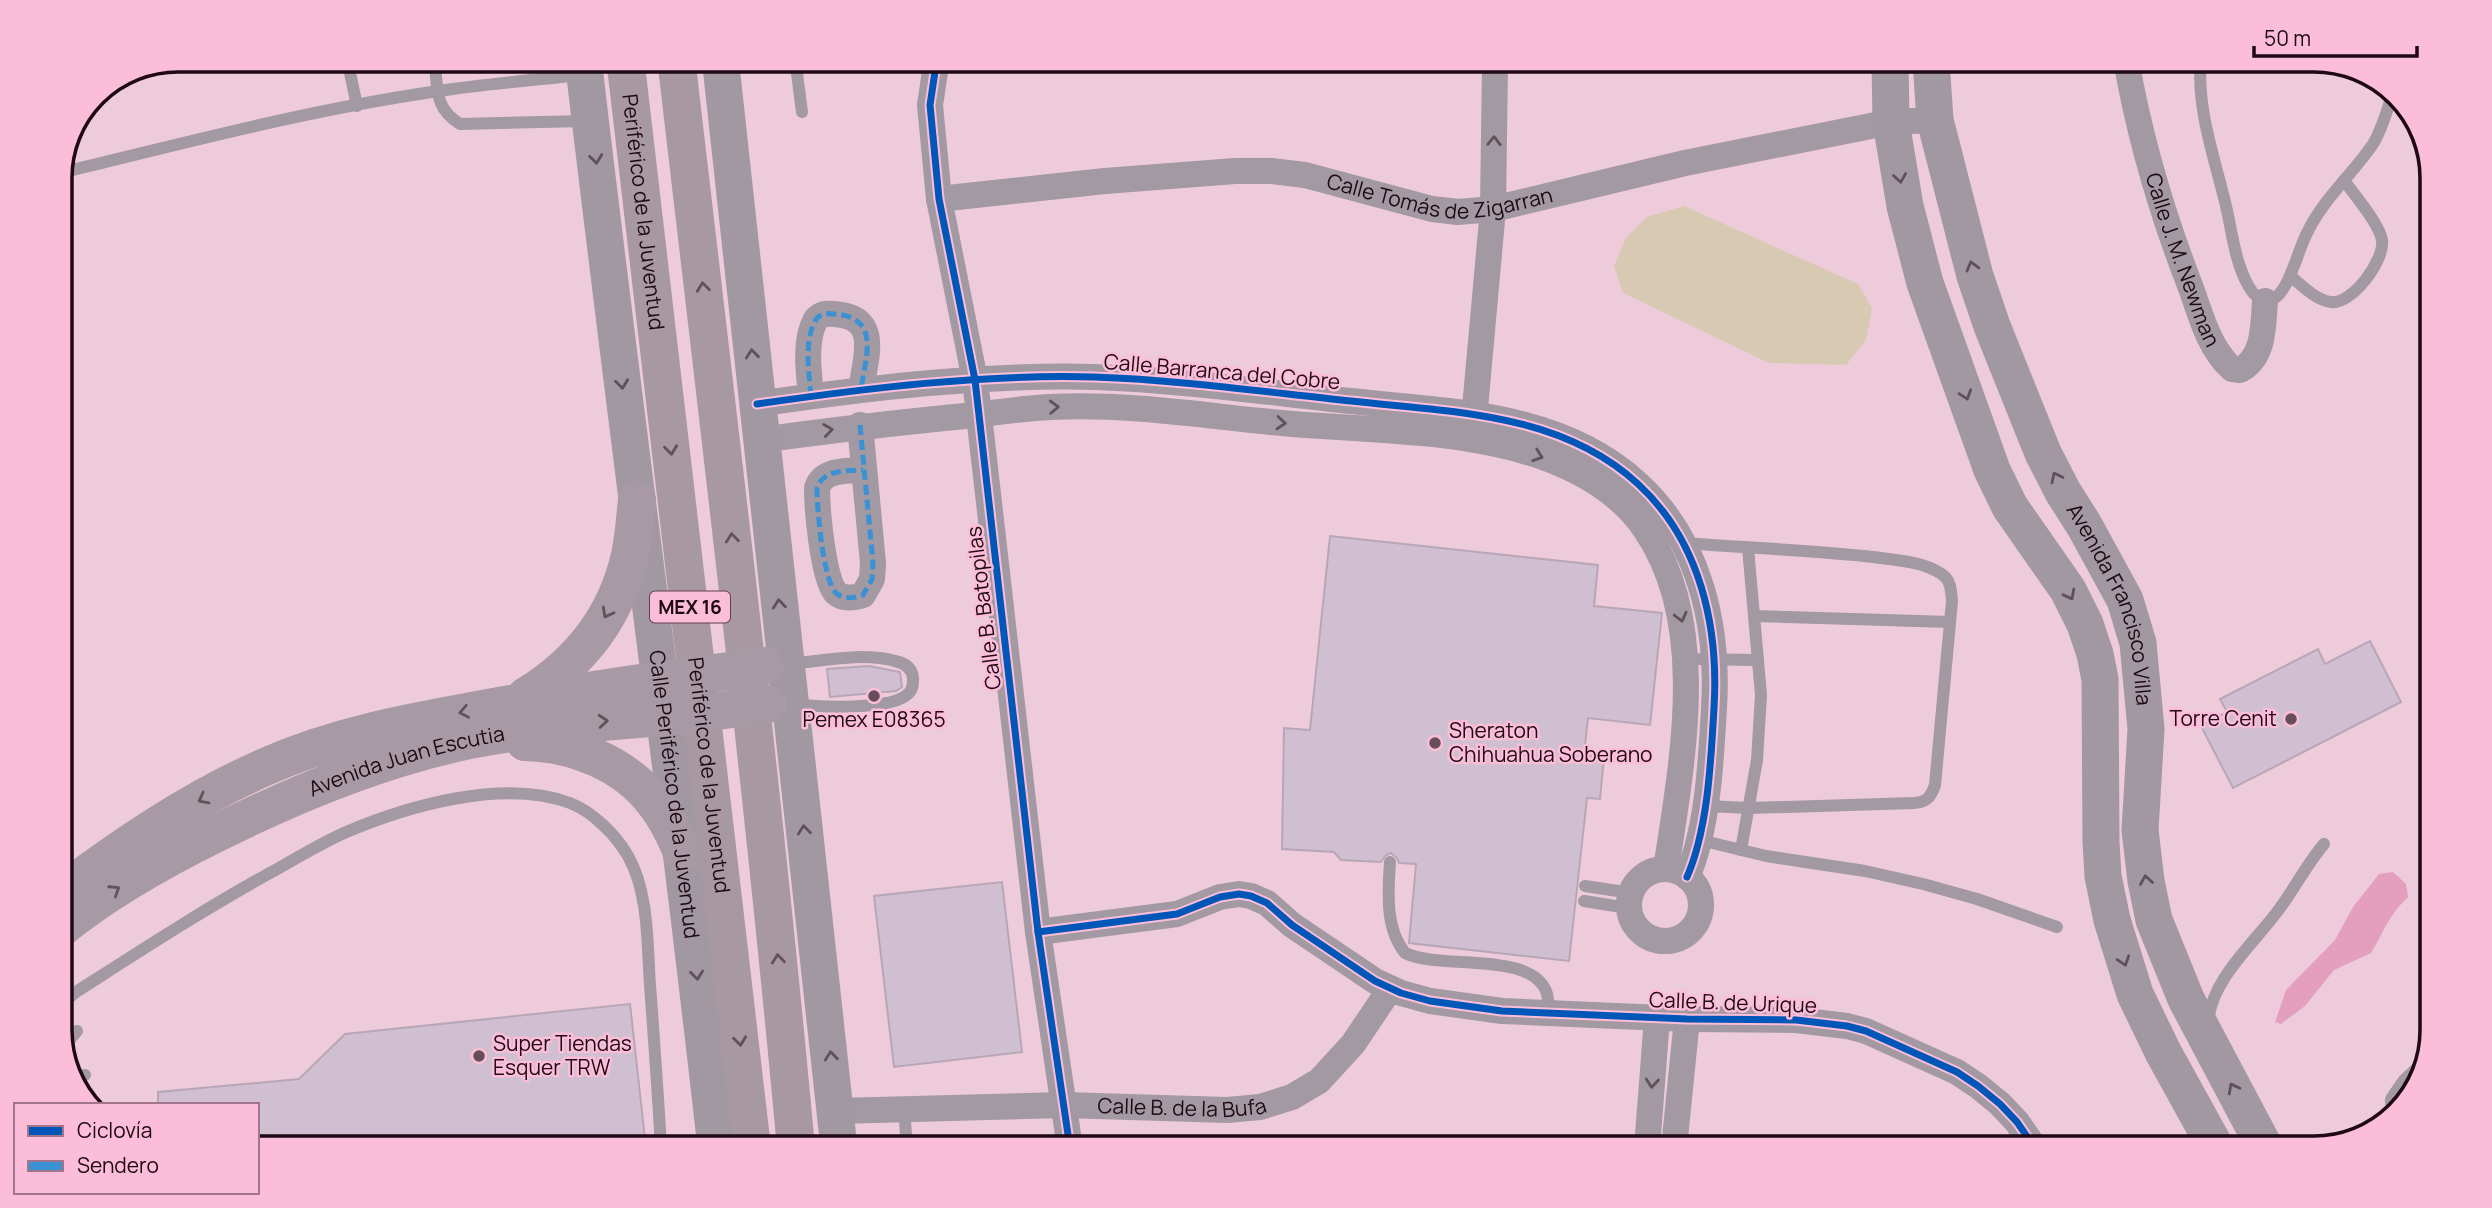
<svg xmlns="http://www.w3.org/2000/svg" width="2492" height="1208" viewBox="0 0 2492 1208" font-family="Manrope,sans-serif">
  <style>
    .green { fill: #d8cab2 }
    .water { fill: #e49fbe }
    .building { fill: #d0bfd1; stroke: #b8a6b7; stroke-width: 2 }
    .lines { fill: none; stroke-linecap: round; stroke-linejoin: round }
    .service { stroke: #a299a2; stroke-width: 12 }
    .minor { stroke: #a299a2; stroke-width: 26 }
    .secondary { stroke: #a298a2; stroke-width: 37 }
    .primary { stroke: #a89aa4; stroke-width: 38 }
    .trunk { stroke: #a798a2; stroke-width: 38 }
    .primary-bridge { stroke: #a89aa4; stroke-width: 38 }
    .quiet { stroke: #3a91d3; stroke-width: 5; stroke-dasharray: 10 5; stroke-linecap: butt }
    .cycleway-casing { stroke: #fcbdd8; stroke-width: 11 }
    .cycleway { stroke: #0057b8; stroke-width: 7 }
    .oneway { stroke: #60515b }
    .oneway2 { stroke: #60505b }
    .oneway3 { stroke: #62505b }
    .oneway4 { stroke: #63525c }
    .poi-dot { fill: #674d59; stroke: #fcbdd8; stroke-width: 2.5 }
    .labels { text-anchor: middle; stroke-width: 5; stroke-linejoin: round; paint-order: stroke }
    .shield { fill: #fcbdd8; stroke: #613f4f; stroke-width: 2 }
    .shield-label { font-size: 19px; font-weight: bold; fill: #1e0914 }
    .street-label { font-size: 21px; fill: #1e0914; stroke: #fcbdd8 }
    .poi-label { font-size: 21px; fill: #1e0914; stroke: #fcbdd8; text-anchor: start }
    .rim { fill: none; stroke: #1e0914; stroke-width: 3.5 }
  </style>
  <rect width="100%" height="100%" fill="#eecbda"/>
  <polygon class="green" points="1684,206 1858,284 1872,308 1866,340 1846,365 1769,363 1623,293 1614,266 1626,238 1647,217"/>
  <path class="water" d="M2393,872L2406,884L2408,897C2388,916 2385,930 2371,953L2334,970L2305,1006L2281,1024L2275,1022L2286,990L2335,940L2353,907L2379,874Z"/>
  <g class="building">
    <polygon points="1330,536 1598,565 1594,606 1662,613 1650,725 1588,718 1584,755 1604,757 1600,799 1587,798 1569,961 1409,943 1416,864 1399,863 1397,858 1391,853 1386,855 1381,862 1341,860 1334,852 1282,849 1284,728 1310,730"/>
    <polygon points="2370,641 2401,702 2233,788 2201,726 2227,712 2220,699 2318,649 2325,664"/>
    <polygon points="869,666 900,672 902,687 896,691 830,697 827,669"/>
    <polygon points="1002,882 1022,1052 894,1067 874,896"/>
    <polygon points="630,1004 646,1148 257,1149 257,1105 158,1105 158,1092 299,1079 345,1034"/>
  </g>
  <g class="lines">
    <g class="service">
      <path d="M2201,60C2196,108 2215,159 2226,206C2232,232 2235,263 2249,287C2253,294 2261,302 2270,300C2288,297 2298,249 2307,233C2323,199 2352,175 2373,144C2382,129 2387,111 2392,95"/>
      <polyline points="796,66 802,112"/>
      <path d="M435,67C438,93 436,109 460,124L587,121"/>
      <polyline points="349,68 357,106"/>
      <path d="M60,173C184,143 312,109 439,91C486,84 534,80 581,75"/>
      <path d="M2290,276C2302,285 2315,300 2331,302C2352,305 2385,260 2382,240C2379,223 2354,195 2344,180"/>
      <path d="M1685,543C1747,548 1810,550 1873,557C1895,560 1921,561 1940,573C1951,579 1951,590 1952,601L1935,785C1931,797 1927,802 1914,803L1750,808L1704,806"/>
      <polyline points="1754,616 1950,622"/>
      <polyline points="1686,659 1758,660"/>
      <path d="M788,664C822,661 862,652 895,661C905,663 912,668 913,678C913,683 913,689 909,693C893,711 817,707 794,704"/>
      <polyline points="1700,840 1766,856 1865,871 1923,884 1977,899 2057,927"/>
      <polyline points="1741,850 1757,760 1761,695 1748,548"/>
      <path d="M1390,862C1388,893 1385,928 1405,953C1440,970 1530,951 1546,991C1549,998 1548,1005 1548,1012"/>
      <polyline points="1585,886 1631,893"/>
      <polyline points="1584,901 1628,908"/>
      <path d="M60,1005L76,992C143,949 209,906 279,868C300,856 322,843 344,833C407,806 503,778 570,803C593,812 616,835 628,856C649,893 647,943 650,985C654,1039 658,1094 661,1148"/>
      <path d="M2208,1023C2211,980 2253,944 2277,912C2294,890 2306,865 2324,844"/>
      <polyline points="63,1048 77,1031"/>
      <polyline points="73,1077 85,1075"/>
      <polyline points="904,1108 907,1148"/>
    </g>
    <g class="minor">
      <path id="s1" d="M2126,60C2140,139 2162,214 2191,288C2201,316 2209,348 2232,369L2240,370C2265,357 2263,325 2265,301"/>
      <polyline points="936,65 930,105 939,199 975,380 1038,932 1070,1148"/>
      <path id="s2" d="M939,199L1105,181L1235,171H1271L1305,175L1432,209L1458,212L1493,209L1685,163L1891,122L1935,120"/>
      <path d="M811,396C809,374 804,342 815,321C819,314 826,313 834,314C881,317 866,356 861,389"/>
      <path d="M757,404C868,388 982,374 1094,377C1180,380 1265,392 1351,401C1450,412 1560,412 1638,484C1700,541 1719,626 1714,708C1711,760 1708,829 1687,877"/>
      <path d="M860,425L873,563L872,579L863,595C854,598 844,600 836,593C823,580 817,508 817,488C823,469 847,471 863,470"/>
      <polyline points="1473,430 1493,209 1495,63"/>
      <path d="M761,440C832,430 903,422 975,415C1000,412 1025,408 1051,407C1131,403 1212,417 1292,424C1371,430 1462,430 1537,455C1578,469 1620,492 1645,529C1710,623 1682,763 1666,869"/>
      <circle cx="1665" cy="905" r="36"/>
      <polyline points="1038,932 1177,914 1220,897 1239,894 1251,896 1267,903 1292,925 1375,981 1401,993 1430,1001 1502,1011 1687,1019 1796,1020 1847,1026 1866,1031 1957,1072 1978,1086 2000,1104 2017,1122 2035,1148"/>
      <polyline points="2400,1105 2398,1101 2409,1085 2423,1072"/>
      <path id="s3" d="M837,1111L1064,1105L1227,1110L1260,1107L1292,1097L1319,1081L1353,1044L1390,989"/>
      <polyline points="1647,1148 1657,1018"/>
      <polyline points="1674,1148 1687,1019"/>
    </g>
    <g class="secondary">
      <polyline points="1890,61 1891,122 1905,206 1925,283 1992,470 2010,507 2068,590 2085,624 2095,654 2100,679 2101,842 2103,876 2112,920 2135,994 2163,1052 2216,1148"/>
      <path id="s4" d="M1931,61L1935,120L1975,276L1992,326L2043,453L2063,492L2084,525L2125,600L2138,643L2146,729L2140,830L2146,881L2154,920L2186,999L2265,1148"/>
      <polyline points="721,66 839,1148"/>
      <path id="s5" d="M584,67C626,428 676,787 716,1148"/>
    </g>
    <g class="primary">
      <path d="M526,696C580,663 616,618 630,555C634,537 635,518 637,500"/>
      <path d="M525,742C573,743 624,763 654,802C667,818 675,836 683,854"/>
      <path d="M60,893C126,844 196,796 272,764C334,737 401,724 467,712C537,699 606,687 677,678"/>
      <path id="s6" d="M60,929C108,890 162,860 217,833C297,793 382,758 470,740C540,726 609,721 680,716"/>
    </g>
    <g class="trunk">
      <path id="s7" d="M626,66L752,1148"/>
      <path d="M677,66C719,427 763,787 796,1148"/>
    </g>
    <g class="primary-bridge">
      <polyline points="677,678 765,666"/>
      <polyline points="680,716 768,704"/>
    </g>
    <g class="quiet">
      <path d="M811,396C809,374 804,342 815,321C819,314 826,313 834,314C881,317 866,356 861,389"/>
      <path d="M860,425L873,563L872,579L863,595C854,598 844,600 836,593C823,580 817,508 817,488C823,469 847,471 863,470"/>
    </g>
    <g class="cycleway-casing">
      <g id="cycleway">
        <polyline points="936,65 930,105 939,199 975,380 1038,932 1070,1148"/>
        <path d="M757,404C868,388 982,374 1094,377C1180,380 1265,392 1351,401C1450,412 1560,412 1638,484C1700,541 1719,626 1714,708C1711,760 1708,829 1687,877"/>
        <polyline points="1038,932 1177,914 1220,897 1239,894 1251,896 1267,903 1292,925 1375,981 1401,993 1430,1001 1502,1011 1687,1019 1796,1020 1847,1026 1866,1031 1957,1072 1978,1086 2000,1104 2017,1122 2035,1148"/>
      </g>
    </g>
    <use href="#cycleway" class="cycleway"/>
  </g>
  <defs><path id="oneway-chevron" d="M-2-3.5L2.5 0L-2 3.5" fill="none" stroke-width="1.6" stroke-linecap="round" stroke-linejoin="round" transform="scale(1.75)"/></defs>
  <g class="oneway">
    <use href="#oneway-chevron" transform="translate(1494 141) rotate(-89)"/>
    <use href="#oneway-chevron" transform="translate(1054 407) rotate(-2)"/>
    <use href="#oneway-chevron" transform="translate(1281 423) rotate(5)"/>
    <use href="#oneway-chevron" transform="translate(828 430) rotate(-8)"/>
    <use href="#oneway-chevron" transform="translate(1538 456) rotate(19)"/>
    <use href="#oneway-chevron" transform="translate(1681 617) rotate(76)"/>
    <use href="#oneway-chevron" transform="translate(1652 1083) rotate(95)"/>
  </g>
  <g class="oneway2">
    <use href="#oneway-chevron" transform="translate(596 159) rotate(83)"/>
    <use href="#oneway-chevron" transform="translate(1900 178) rotate(81)"/>
    <use href="#oneway-chevron" transform="translate(1972 266) rotate(-105)"/>
    <use href="#oneway-chevron" transform="translate(752 354) rotate(-96)"/>
    <use href="#oneway-chevron" transform="translate(622 384) rotate(83)"/>
    <use href="#oneway-chevron" transform="translate(1966 395) rotate(71)"/>
    <use href="#oneway-chevron" transform="translate(2056 477) rotate(-116)"/>
    <use href="#oneway-chevron" transform="translate(2070 595) rotate(62)"/>
    <use href="#oneway-chevron" transform="translate(779 604) rotate(-96)"/>
    <use href="#oneway-chevron" transform="translate(804 830) rotate(-96)"/>
    <use href="#oneway-chevron" transform="translate(2146 880) rotate(-99)"/>
    <use href="#oneway-chevron" transform="translate(2124 961) rotate(72)"/>
    <use href="#oneway-chevron" transform="translate(697 975) rotate(84)"/>
    <use href="#oneway-chevron" transform="translate(831 1056) rotate(-96)"/>
    <use href="#oneway-chevron" transform="translate(2233 1088) rotate(-118)"/>
  </g>
  <g class="oneway3">
    <use href="#oneway-chevron" transform="translate(703 287) rotate(-97)"/>
    <use href="#oneway-chevron" transform="translate(671 450) rotate(83)"/>
    <use href="#oneway-chevron" transform="translate(732 538) rotate(-96)"/>
    <use href="#oneway-chevron" transform="translate(778 959) rotate(-96)"/>
    <use href="#oneway-chevron" transform="translate(740 1041) rotate(83)"/>
  </g>
  <g class="oneway4">
    <use href="#oneway-chevron" transform="translate(607 613) rotate(118)"/>
    <use href="#oneway-chevron" transform="translate(464 712) rotate(169)"/>
    <use href="#oneway-chevron" transform="translate(603 721) rotate(-5)"/>
    <use href="#oneway-chevron" transform="translate(203 799) rotate(152)"/>
    <use href="#oneway-chevron" transform="translate(115 890) rotate(-33)"/>
  </g>
  <g class="poi-dot">
    <circle cx="874" cy="696" r="7"/>
    <circle cx="2291" cy="719" r="7"/>
    <circle cx="1435" cy="743" r="7"/>
    <circle cx="479" cy="1056" r="7"/>
  </g>
  <g class="labels">
    <rect class="shield" x="650" y="591.5" width="80" height="31" rx="5"/>
    <g class="shield-label">
      <text x="690" y="614">MEX 16</text>
    </g>
    <g class="street-label">
      <text dy="7" stroke="none"><textPath href="#s2" startOffset="506">Calle Tomás de Zigarran</textPath></text>
      <text dy="7" stroke="none"><textPath href="#s7" startOffset="147">Periférico de la Juventud</textPath></text>
      <text dy="7" stroke="none"><textPath href="#s1" startOffset="208">Calle J. M. Newman</textPath></text>
      <text transform="translate(1222 372) rotate(5)" y="7">Calle Barranca del Cobre</text>
      <text dy="7" stroke="none"><textPath href="#s4" startOffset="578">Avenida Francisco Villa</textPath></text>
      <text transform="translate(984 608) rotate(-97)" y="7">Calle B. Batopilas</text>
      <text dy="7" stroke="none"><textPath href="#s6" startOffset="388">Avenida Juan Escutia</textPath></text>
      <text dy="7" stroke="none"><textPath href="#s7" startOffset="714">Periférico de la Juventud</textPath></text>
      <text dy="7" stroke="none"><textPath href="#s5" startOffset="733">Calle Periférico de la Juventud</textPath></text>
      <text transform="translate(1733 1003) rotate(2)" y="7">Calle B. de Urique</text>
      <text dy="7" stroke="none"><textPath href="#s3" startOffset="345">Calle B. de la Bufa</textPath></text>
    </g>
    <g class="poi-label">
      <text x="2277" y="726" text-anchor="end">Torre Cenit</text>
      <text x="874" y="727" text-anchor="middle">Pemex E08365</text>
      <text x="1449" y="738">Sheraton<tspan x="1449" dy="24">Chihuahua Soberano</tspan></text>
      <text x="493" y="1051">Super Tiendas<tspan x="493" dy="24">Esquer TRW</tspan></text>
    </g>
  </g>
  <path d="M0 0H2492V1208H0ZM178 72H2314A106 106 0 0 1 2420 178V1030A106 106 0 0 1 2314 1136H178A106 106 0 0 1 72 1030V178A106 106 0 0 1 178 72Z" fill="#fcbdd8" fill-rule="evenodd"/>
  <path class="rim" d="M178 72H2314A106 106 0 0 1 2420 178V1030A106 106 0 0 1 2314 1136H178A106 106 0 0 1 72 1030V178A106 106 0 0 1 178 72Z"/>
  <rect x="14" y="1103" width="245" height="91" fill="#fcbdd8" stroke="#a3758a" stroke-width="2"/>
  <rect x="28" y="1126" width="35" height="10" fill="#0057b8" stroke="#a3758a" stroke-width="2"/>
  <text x="77" y="1138" font-size="21" fill="#1e0914">Ciclovía</text>
  <rect x="28" y="1161" width="35" height="10" fill="#3a91d3" stroke="#a3758a" stroke-width="2"/>
  <text x="77" y="1173" font-size="21" fill="#1e0914">Sendero</text>
  <path d="M2254 46v10h163v-10" fill="none" stroke="#1e0914" stroke-width="3.5"/>
  <text x="2264" y="46" font-size="21" fill="#1e0914" stroke="#fcbdd8" stroke-width="5" paint-order="stroke">50 m</text>
</svg>
